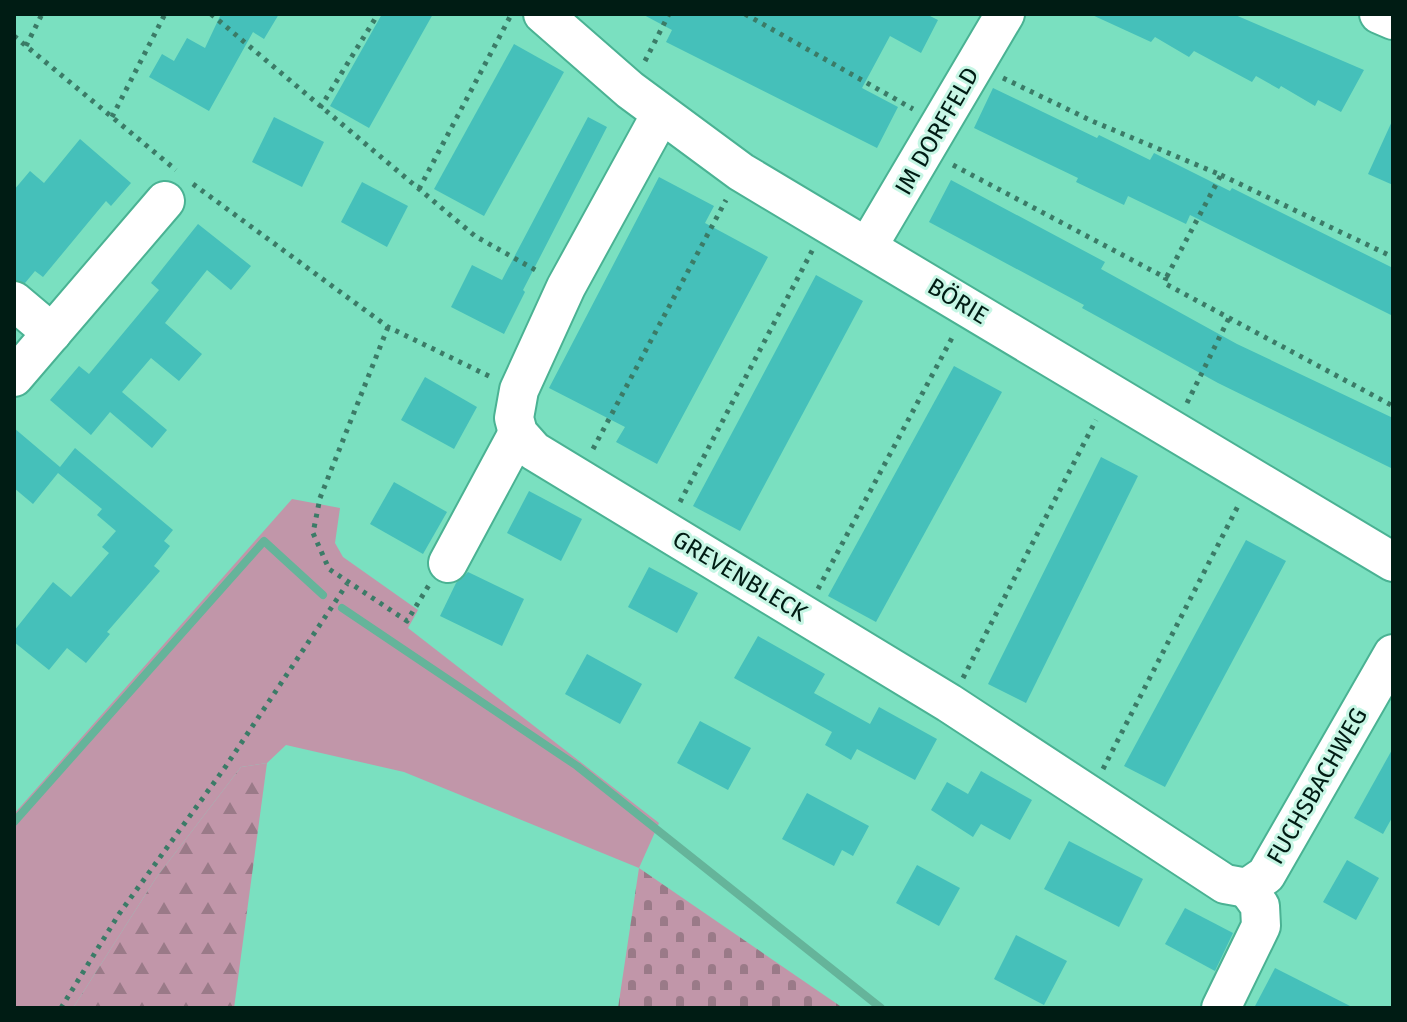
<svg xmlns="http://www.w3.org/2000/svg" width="1407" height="1022" viewBox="0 0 1407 1022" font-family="'Fira Sans',sans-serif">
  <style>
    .grass { fill: #c196a9 }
    .forest { fill: url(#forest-firs) }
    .cemetery { fill: url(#cemetery-stones) }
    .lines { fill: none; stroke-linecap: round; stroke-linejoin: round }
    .stream { stroke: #65b49a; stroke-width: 8 }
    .building { fill: #45c0ba }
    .minor-casing { stroke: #4ab293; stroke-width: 42 }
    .path { stroke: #3b7b67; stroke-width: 5; stroke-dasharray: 4 6; stroke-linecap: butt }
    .minor { stroke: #fff; stroke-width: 38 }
    .labels { text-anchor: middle; stroke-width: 6; stroke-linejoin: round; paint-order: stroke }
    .street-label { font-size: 24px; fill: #001c14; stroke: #c7f6e5 }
  </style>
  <defs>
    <pattern id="forest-firs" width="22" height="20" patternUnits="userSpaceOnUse" patternTransform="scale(2)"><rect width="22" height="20" fill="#c196a9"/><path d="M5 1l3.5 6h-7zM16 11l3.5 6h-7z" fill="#9a7a88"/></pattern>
    <pattern id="cemetery-stones" width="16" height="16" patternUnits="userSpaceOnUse" patternTransform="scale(2)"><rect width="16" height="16" fill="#c196a9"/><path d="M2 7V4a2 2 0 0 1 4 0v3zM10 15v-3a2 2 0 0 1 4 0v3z" fill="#9a7a88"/></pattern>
  </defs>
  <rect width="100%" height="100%" fill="#7ae0c0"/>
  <polygon class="grass" points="292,499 340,508 335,543 343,557 418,610 408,628 659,823 639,868 404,772 286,745 267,763 241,767 156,878 73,1008 14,1008 14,814"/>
  <polygon class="forest" points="267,763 234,1008 73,1008 156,878 241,767"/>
  <polygon class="cemetery" points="639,868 843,1008 618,1008"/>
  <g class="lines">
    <g class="stream">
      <polyline points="342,608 577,766 881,1008"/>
      <polyline points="14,822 264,541 323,595"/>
    </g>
  </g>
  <g class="building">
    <polygon points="221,14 279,14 264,39 253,32 209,111 149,77 162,54 174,61 187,38 205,48"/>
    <polygon points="382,14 433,14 369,128 330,106"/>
    <polygon points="642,14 926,14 938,20 921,53 890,36 862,88 898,107 877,148 666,42 672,30"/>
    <polygon points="1090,14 1233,14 1364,70 1341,112 1318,100 1315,106 1281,86 1279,89 1256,76 1252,82 1194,51 1189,57 1155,37 1151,42"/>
    <polygon points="514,44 564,72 484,216 434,189"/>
    <polygon points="993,88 1097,138 1099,135 1150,160 1154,153 1230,191 1232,188 1393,268 1393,316 1190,215 1186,224 1128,196 1124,205 1076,182 1078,178 974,128"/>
    <polygon points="274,117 324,142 302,187 252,162"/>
    <polygon points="588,117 607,127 523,290 525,292 504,334 451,307 472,265 502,280"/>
    <polygon points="1393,119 1393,185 1368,174"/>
    <polygon points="80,139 131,183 111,206 106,201 43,277 35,271 25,283 14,280 14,190 30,171 44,183"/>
    <polygon points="659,177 714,206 705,223 768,257 657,464 616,442 625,427 549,388"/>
    <polygon points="951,180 1105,262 1101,269 1237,344 1393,418 1393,469 1218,383 1082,308 1084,305 929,222"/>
    <polygon points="362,182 408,206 387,247 341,222"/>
    <polygon points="198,224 251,266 231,290 207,270 165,323 202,354 179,381 151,358 122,392 167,430 152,448 110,412 91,435 50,400 79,366 89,374 159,290 151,283"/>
    <polygon points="816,275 863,301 740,531 693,506"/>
    <polygon points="954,366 1002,392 876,622 828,596"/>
    <polygon points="425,377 477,407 454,449 401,420"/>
    <polygon points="14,428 60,467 75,448 173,530 164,541 170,546 154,566 160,571 107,632 110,634 86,663 67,648 49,670 14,642 14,631 53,582 71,597 109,553 102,547 116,531 97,515 102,509 58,473 33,504 14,488"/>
    <polygon points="1101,457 1138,476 1026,703 988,684"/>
    <polygon points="394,482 447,512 423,554 370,524"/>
    <polygon points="529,491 582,519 561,561 507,533"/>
    <polygon points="1246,540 1286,561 1165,787 1124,766"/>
    <polygon points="649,567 698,593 677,633 628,607"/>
    <polygon points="468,572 524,599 502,646 440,616 456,583"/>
    <polygon points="758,636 825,674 814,693 870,724 879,707 937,739 915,780 857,749 851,760 825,745 832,732 734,678"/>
    <polygon points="587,654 642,684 620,724 565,694"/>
    <polygon points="700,721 751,748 728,790 677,763"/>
    <polygon points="1393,748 1393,816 1383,834 1354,818"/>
    <polygon points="981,771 1032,800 1010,840 981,824 973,837 931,810 947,782 968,794"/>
    <polygon points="807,793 869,826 853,856 842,850 834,866 782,839"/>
    <polygon points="1069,841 1143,879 1119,927 1044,889"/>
    <polygon points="1347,860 1379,878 1356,920 1323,902"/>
    <polygon points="917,865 960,888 939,926 896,903"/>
    <polygon points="1185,908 1233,933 1215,971 1165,944"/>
    <polygon points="1016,935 1067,961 1044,1005 994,979"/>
    <polygon points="1275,968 1354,1008 1254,1008"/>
  </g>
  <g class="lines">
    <g class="minor-casing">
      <g id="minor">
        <polyline points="543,14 630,90 741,172 1393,562"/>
        <polyline points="1379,14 1393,20"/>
        <polyline points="661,114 566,287 519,390 514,418 518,433 534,451 949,703 1225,884 1247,888 1266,875 1393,654"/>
        <polyline points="868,246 1005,14"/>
        <polyline points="14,301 52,333"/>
        <polyline points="14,377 165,201"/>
        <polyline points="448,563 518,433"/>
        <polyline points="1221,1008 1261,926 1260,906 1247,888"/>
      </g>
    </g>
    <g class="path">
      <polyline points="211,14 475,236 539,272"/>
      <polyline points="745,14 913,109"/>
      <polyline points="14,36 176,170"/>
      <polyline points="26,46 42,14"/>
      <polyline points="645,61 669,14"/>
      <polyline points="1003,78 1092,121 1221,175 1166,278"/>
      <polyline points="320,108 378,14"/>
      <polyline points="112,117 165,14"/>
      <polyline points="953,165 1166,278 1164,283 1393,406"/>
      <polyline points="1221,175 1393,257"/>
      <polyline points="193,184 388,327 493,378"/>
      <polyline points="419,189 511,15"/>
      <polyline points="388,327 320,498 313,533 329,569 407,621 429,585"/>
      <polyline points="1187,403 1229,318"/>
      <polyline points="593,449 726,200"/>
      <polyline points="680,502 813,249"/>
      <polyline points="818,589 953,336"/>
      <polyline points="963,678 1096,420"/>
      <polyline points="1103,769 1239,504"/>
      <polyline points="61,1008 119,914 226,766 347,584"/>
    </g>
    <use href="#minor" class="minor"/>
  </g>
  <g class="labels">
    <g class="street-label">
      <text transform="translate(937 131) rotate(-60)" y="8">IM DORFFELD</text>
      <text transform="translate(958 301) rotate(31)" y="8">BÖRIE</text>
      <text transform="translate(740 576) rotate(31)" y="8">GREVENBLECK</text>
      <text transform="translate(1317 786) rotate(-60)" y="8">FUCHSBACHWEG</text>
    </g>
  </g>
  <rect width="1407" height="1022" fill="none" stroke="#001c14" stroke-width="32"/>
</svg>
